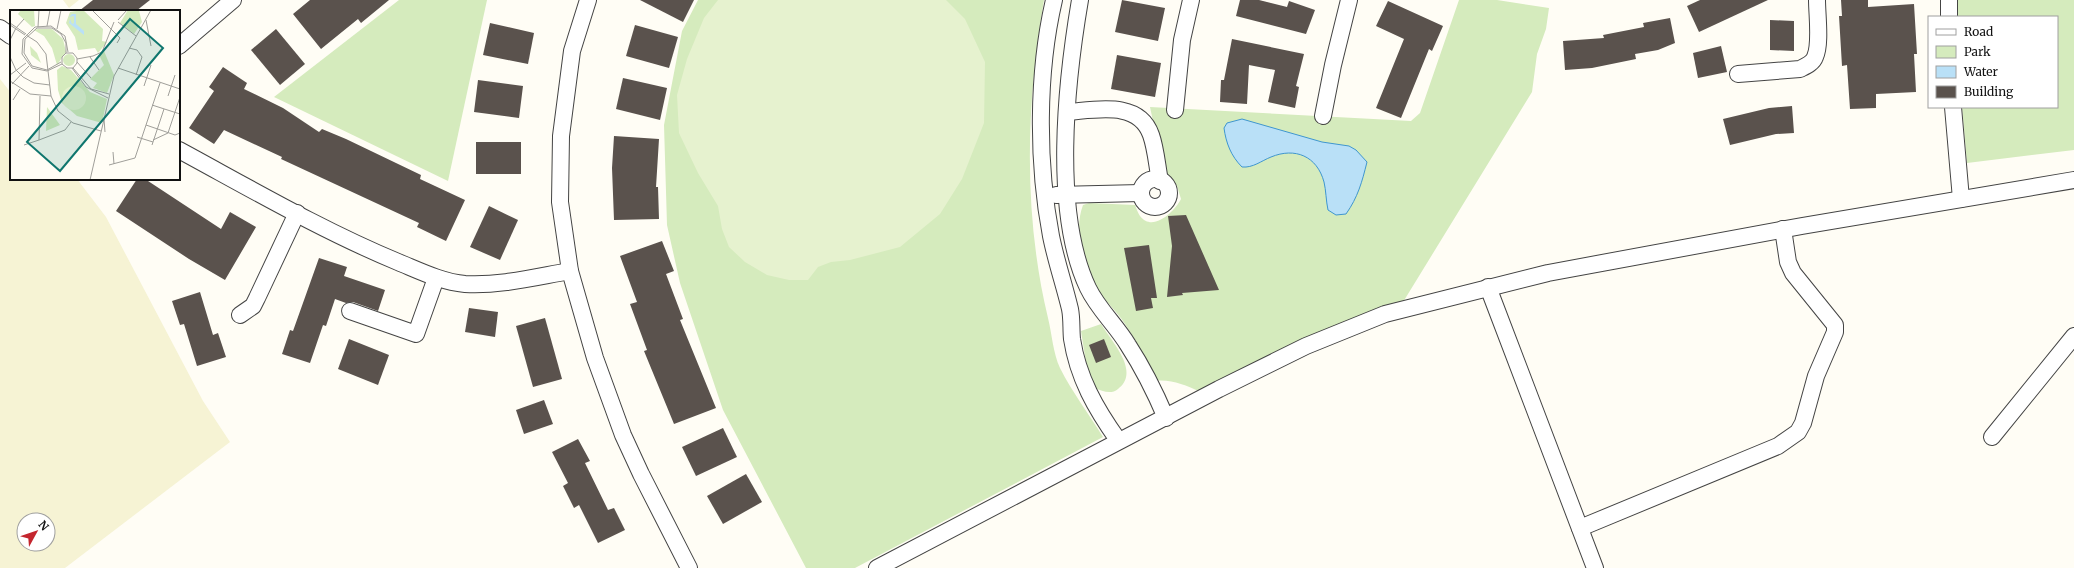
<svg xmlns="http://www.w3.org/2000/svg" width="2074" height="568" viewBox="0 0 2074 568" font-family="Merriweather,serif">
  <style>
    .farmland { fill: #f6f3d4; fill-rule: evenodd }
    .green { fill: #d5ebbd }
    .pitch { fill: #e6f2cf }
    .water { fill: #b9e0f7; stroke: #3f96cf }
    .building { fill: #5a524d }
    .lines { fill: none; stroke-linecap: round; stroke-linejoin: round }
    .minor-casing { stroke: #444; stroke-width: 18 }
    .minor { stroke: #fff; stroke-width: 16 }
    .inset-road { fill: none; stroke: #a09f9a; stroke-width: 1 }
    .view { fill: #0f766e; fill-opacity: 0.15; stroke: #0f766e; stroke-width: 2 }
    .inset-edge { fill: none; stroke: #111; stroke-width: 2 }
  </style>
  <rect width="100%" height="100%" fill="#fffdf5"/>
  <g class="farmland">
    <polygon points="63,0 79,0 69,8"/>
    <path d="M0,79L11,93V179H77L106,217L203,401L230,442L65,568H0ZM24,520H48V544H24Z"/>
  </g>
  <g class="green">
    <polygon points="399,0 487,0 448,181 274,97"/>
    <path d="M698,0H1044C1026,105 1023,214 1048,318C1052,334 1053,353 1060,368C1072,392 1089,414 1103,437L855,568H806L723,410L680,283L667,225L664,125L682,31Z"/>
    <path d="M1459,0H1497L1549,8L1546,29L1537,54L1532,92L1400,307L1201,392C1184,385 1172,379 1154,381C1147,361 1137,342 1125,324C1117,311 1104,301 1097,288C1084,265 1073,231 1083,205L1089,203L1135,205C1136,208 1138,213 1140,216C1153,233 1175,211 1181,199L1177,186L1164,173L1150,107L1411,121L1420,113Z"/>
    <polygon points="1956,0 2074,0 2074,150 1967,163 1962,107 2057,107 2057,17 1957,17"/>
    <path d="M1101,324C1112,342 1141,372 1118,389C1111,395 1102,391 1095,388L1087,369L1081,331Z"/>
  </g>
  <polygon class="pitch" points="718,0 946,0 965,19 985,62 984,123 962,179 940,214 900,247 850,260 831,262 818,267 808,280 789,280 767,275 745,262 729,247 722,229 718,206 698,173 679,133 677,95 687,59 704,18"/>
  <path class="water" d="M1242,119L1322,142L1349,146L1356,150L1367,162C1362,182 1358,197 1346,214L1336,215L1328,210C1326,201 1326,190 1324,182C1317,156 1295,147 1271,157C1261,161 1253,168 1242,167C1231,156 1226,143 1224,128L1227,123Z"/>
  <g class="building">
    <polygon points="93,0 150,0 136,11 79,11"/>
    <polygon points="310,0 389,0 361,23 358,19 321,49 293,14"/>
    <polygon points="640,0 694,0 683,22"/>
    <polygon points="1122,0 1165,8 1158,41 1115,32"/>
    <polygon points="1240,0 1259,0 1287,7 1289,1 1315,10 1306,34 1236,16"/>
    <polygon points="1700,0 1768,0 1699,32 1687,6"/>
    <polygon points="1841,0 1868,0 1868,7 1914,4 1917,54 1914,54 1916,92 1876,94 1876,108 1850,109 1847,65 1842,66 1839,16 1842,16"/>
    <polygon points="1388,1 1443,26 1432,51 1429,49 1401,118 1376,108 1404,39 1376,26"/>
    <polygon points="1670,18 1675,43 1658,50 1635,54 1636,59 1592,68 1565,70 1563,41 1604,38 1603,35 1644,27 1643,23"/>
    <polygon points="1770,20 1794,21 1794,51 1770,50"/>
    <polygon points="490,23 534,33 528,64 483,55"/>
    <polygon points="635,25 678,37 669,68 626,56"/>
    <polygon points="276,29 305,64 280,85 251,50"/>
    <polygon points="1232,39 1304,54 1296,86 1299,87 1295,108 1268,102 1275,70 1249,65 1247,104 1220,102 1221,80 1224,80"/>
    <polygon points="1721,46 1727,72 1698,78 1693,53"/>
    <polygon points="1117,55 1161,63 1155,97 1111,89"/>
    <polygon points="223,67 247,83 244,89 283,108 319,132 322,129 346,139 421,175 420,179 465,200 446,241 417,227 419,223 281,159 282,157 224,130 214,144 189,128 214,91 209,87"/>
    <polygon points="623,78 667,88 660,120 616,109"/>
    <polygon points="478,80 523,86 519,118 474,112"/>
    <polygon points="1792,106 1794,133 1776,134 1730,145 1723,119 1769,108"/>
    <polygon points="614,136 659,139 656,187 658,187 659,219 614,220 612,168"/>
    <rect x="476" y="142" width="45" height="32"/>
    <polygon points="137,179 145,179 221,229 230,212 256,227 225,280 189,259 116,211"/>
    <polygon points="489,206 518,220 500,260 470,247"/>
    <polygon points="1186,215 1219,290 1182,293 1183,295 1167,297 1172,246 1168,216"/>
    <polygon points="662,241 674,271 666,274 683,319 680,320 716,408 674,424 644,351 647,350 630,304 637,302 620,256"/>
    <polygon points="1149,245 1157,298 1151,298 1153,308 1136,311 1124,248"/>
    <polygon points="319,258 347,267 344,276 385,290 378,311 353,302 346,303 335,299 326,326 323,325 310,363 282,354 290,330 293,331"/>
    <polygon points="200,292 213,335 218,333 226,357 197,366 184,324 180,325 172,301"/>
    <polygon points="469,308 498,312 495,337 465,332"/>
    <polygon points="545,318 562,379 533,387 516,326"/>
    <polygon points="349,339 389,355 378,385 338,369"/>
    <polygon points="1104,339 1111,357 1096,363 1089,345"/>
    <polygon points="544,400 553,424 524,434 516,410"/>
    <polygon points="723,428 737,457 696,476 682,447"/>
    <polygon points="578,439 590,461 585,463 608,510 614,508 625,530 598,543 579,505 574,508 563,486 568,483 552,452"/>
    <polygon points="746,474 762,502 723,524 707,496"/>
  </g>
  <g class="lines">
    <g class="minor-casing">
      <g id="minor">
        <polyline points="588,0 572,51 561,136 560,202 570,271 595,358 623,435 641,474 689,568"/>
        <path d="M1054,0C1037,73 1037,162 1051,236C1056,261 1064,284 1070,309C1072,319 1071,329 1072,339C1078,378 1096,409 1118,440"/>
        <path d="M1080,0C1066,82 1052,212 1088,288C1098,309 1116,325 1128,345C1143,368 1155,392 1166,418"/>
        <polyline points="1949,0 1949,17"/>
        <polyline points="0,28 11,36"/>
        <polyline points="179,46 233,0"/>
        <path d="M1738,74L1800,69C1806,66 1813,63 1815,57C1821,44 1817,15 1817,0"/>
        <polyline points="1953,107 1961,199"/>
        <polyline points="1175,110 1182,40 1191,0"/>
        <path d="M1067,112C1096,110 1139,100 1151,135C1156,149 1157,166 1160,181"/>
        <polyline points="1323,116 1333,65 1349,0"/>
        <path d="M179,150C251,189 323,231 398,262C420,271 442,282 465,284C500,286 535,277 570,271"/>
        <circle cx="1155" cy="193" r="14"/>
        <polyline points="1056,195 1141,193"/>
        <polyline points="1488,287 1595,568"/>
        <polyline points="350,311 416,334 436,278"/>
        <polyline points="240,315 253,306 257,298 297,213"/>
        <polyline points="1992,437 2074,336"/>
        <polyline points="1580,528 1778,446 1798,432 1803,423 1816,376 1835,332 1835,325 1793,273 1788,262 1783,229"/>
        <polyline points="877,568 1219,389 1306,346 1385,314 1548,273 1802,226 2074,180"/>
      </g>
    </g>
    <use href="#minor" class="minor"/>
  </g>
  <g transform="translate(10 10)">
    <rect width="170" height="170" fill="#fffdf5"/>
    <path d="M11,0H24L25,16L22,17L8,4ZM73,0L93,19L92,31L97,32L88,43L85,38L68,40L65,27L56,13L60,2ZM118,0L129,1L132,12L124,24L110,13ZM28,19H42L53,29L56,42L47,55L42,38L34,26L24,20ZM20,36L27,43L31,53L21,45ZM94,41L104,65L97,83L83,78L87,73L80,69L94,55L89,45ZM53 50a6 6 0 1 1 12 0a6 6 0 1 1-12 0ZM52,56L61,60L80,82L97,89L92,113L67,106L52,93L48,80L47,60ZM37,97L50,115L36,121Z" fill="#d5ebbd"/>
    <path d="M52 88a12 12 0 1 1 24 0a12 12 0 1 1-24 0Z" fill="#e6f2cf"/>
    <path d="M62,4H66V14L74,21V25L59,13L60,9L62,14L64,13V6L59,7Z" fill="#b9e0f7"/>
    <path class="inset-road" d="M82,0L110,28L107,33M108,10L117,0M136,10L141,36M108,12L126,26M0,13L16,24M0,15L15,25M37,16L40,0M28,17L29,0M47,19L51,0M16,25L27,32L36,44L41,86L48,101L63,113L91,121M0,30L6,18L14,9M119,38L127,40L132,47L126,65M0,47L6,60L13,67L24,73L40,75M80,47L89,60M67,49L83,46L92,42L104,12M51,52L37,60L22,56L14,43L15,29L27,18H42L51,24L56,33V43L52,47V54L57,58H63L67,53V48L63,43H56M67,52L81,68M52,54L37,61L22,58L12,44L13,29L25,17L41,16L55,26L58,42M62,58L76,77L98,88M63,58L81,79L99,84M108,58L170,79M0,65L16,53M0,71L20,84L41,86M2,74L19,56M134,76L141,55M30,86L29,130L55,120L61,112M158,86L165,65M3,90L10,79M142,95L170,104M94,109L95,122M136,115L165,125L170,123M127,127L143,132M143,130L158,123L170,87M14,135L29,130M142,135L154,99M103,142L104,154M99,155L125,148L150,73M80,170L104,66L141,0"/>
    <path class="view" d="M120,9L153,38L50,161L17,132Z"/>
    <rect width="170" height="170" class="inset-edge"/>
  </g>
  <rect x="1928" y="16" width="130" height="92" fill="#ffffff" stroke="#a0a0a0"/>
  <rect x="1936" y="29" width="20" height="6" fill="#ffffff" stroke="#a0a0a0"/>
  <text x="1964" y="36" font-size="12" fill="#111111">Road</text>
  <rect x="1936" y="46" width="20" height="12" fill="#d5ebbd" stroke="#a0a0a0"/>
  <text x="1964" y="56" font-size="12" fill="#111111">Park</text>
  <rect x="1936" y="66" width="20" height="12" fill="#b9e0f7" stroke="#a0a0a0"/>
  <text x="1964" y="76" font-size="12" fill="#111111">Water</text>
  <rect x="1936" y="86" width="20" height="12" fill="#5a524d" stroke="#a0a0a0"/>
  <text x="1964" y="96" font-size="12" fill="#111111">Building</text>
  <g transform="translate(36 532) rotate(50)"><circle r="19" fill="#ffffff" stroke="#a0a0a0"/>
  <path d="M0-3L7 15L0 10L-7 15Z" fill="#c4262e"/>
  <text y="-6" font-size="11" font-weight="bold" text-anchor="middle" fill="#111111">N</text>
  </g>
</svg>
